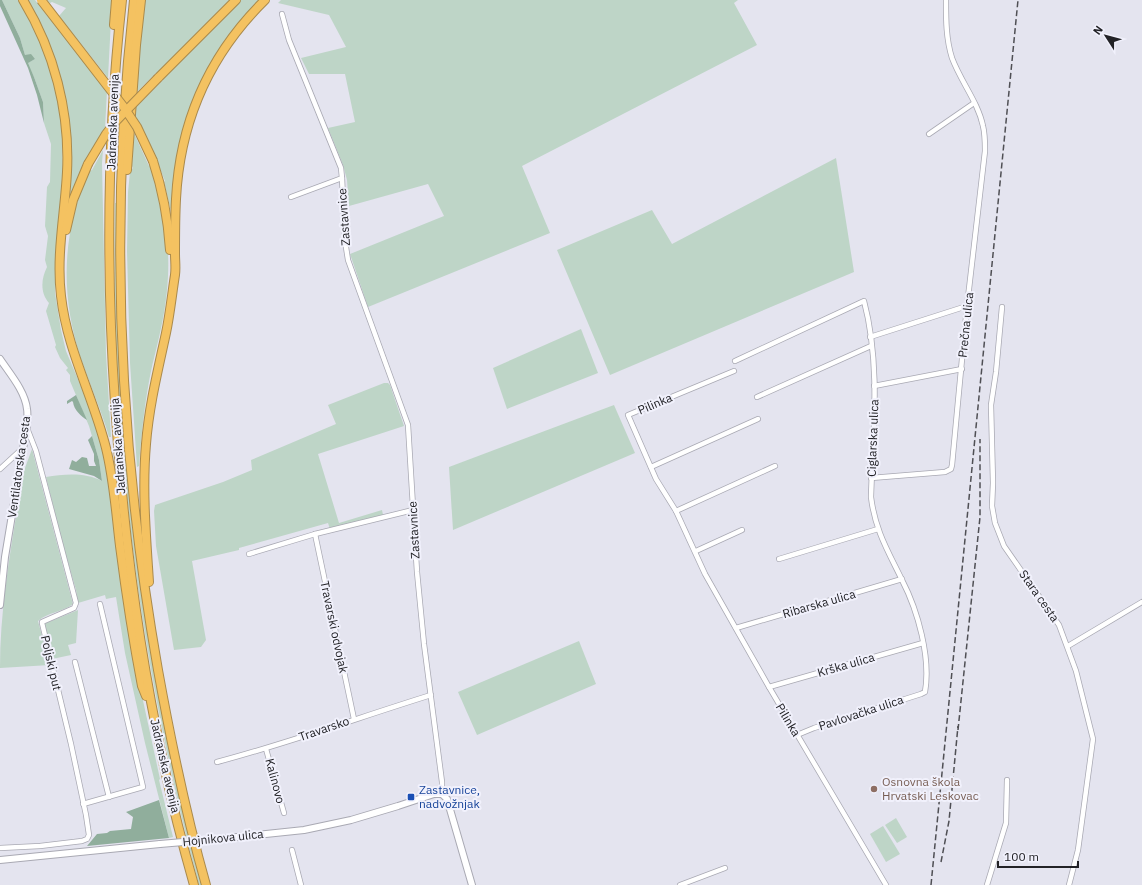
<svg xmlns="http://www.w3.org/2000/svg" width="1142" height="885" viewBox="0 0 1142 885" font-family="'IBM Plex Sans',sans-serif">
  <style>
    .green { fill: #bed5c7 }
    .forest { fill: #90ae9c }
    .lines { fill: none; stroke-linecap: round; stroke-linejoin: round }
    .minor-casing { stroke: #a9a9b3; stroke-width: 6 }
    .secondary-casing { stroke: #a9a9b3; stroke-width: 8 }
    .motorway-casing { stroke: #aa8a4c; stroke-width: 10 }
    .minor { stroke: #fff; stroke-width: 4.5 }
    .secondary { stroke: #fff; stroke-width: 6 }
    .motorway { stroke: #f4c261; stroke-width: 8 }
    .rail { stroke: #4f4f54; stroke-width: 1.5; stroke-dasharray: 6 3; stroke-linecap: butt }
    .secondary-bridge-casing { stroke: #a9a9b3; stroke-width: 8; stroke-linecap: butt }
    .motorway-bridge-casing { stroke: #aa8a4c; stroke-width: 10; stroke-linecap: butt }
    .secondary-bridge { stroke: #fff; stroke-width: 6 }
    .motorway-bridge { stroke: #f4c261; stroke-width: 8 }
    .education-dot { fill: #8d6e63; stroke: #f1f1fc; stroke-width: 1.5 }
    .transit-dot { fill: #1a4fb4; stroke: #f1f1fc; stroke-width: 1.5 }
    .labels { text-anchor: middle; stroke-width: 4; stroke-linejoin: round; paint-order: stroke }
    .street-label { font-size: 12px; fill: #222226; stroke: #f1f1fc }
    .education-label { font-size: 12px; fill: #785e54; stroke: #f1f1fc; text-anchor: start }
    .transit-label { font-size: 12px; fill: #164399; stroke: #f1f1fc; text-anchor: start }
  </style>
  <rect width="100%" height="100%" fill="#e4e4ef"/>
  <g class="green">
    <path d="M2,0H19L36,32L46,57L54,83L59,106L62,132L63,178L56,246L55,293L61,330L66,351L91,410L106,461L139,682L160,779L159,780L173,837L169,838L145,743L125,653L116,597L106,599L105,595L78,603L76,590L61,538L46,477C64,474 85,472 102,481L99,460L89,426L70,381V375L66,370L68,368L60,358L55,347L56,345L46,311L49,303C40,293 41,279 47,267L45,260L48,236L45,226L47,187L50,182L51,144L44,123L43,102L34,77L27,63L35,59L25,55L20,38Z"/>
    <polygon points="28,0 35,0 107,91 105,129 83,165 84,166 70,201 71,170 70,130 49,44"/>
    <polygon points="47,0 112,0 108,78 59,16 66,8 52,2 50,3"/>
    <polygon points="145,0 232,0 157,74 156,73 134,95"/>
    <polygon points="240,0 260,0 227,38 209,66 199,86 191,107 172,216 164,182 165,181 157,162 158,162 145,134 133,113 133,110 163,80 162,79"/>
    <polygon points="281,0 738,0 734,3 757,45 522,166 550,233 368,307 350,254 444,216 428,184 349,206 347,180 343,165 328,128 355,122 345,74 309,74 301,58 346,47 329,15 278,3"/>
    <path d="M133,131L149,166H150C162,201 170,238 168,276C167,301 162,326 156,350C146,387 142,428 139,466L137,467L130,363L127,251L128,192L130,172L133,168L132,166Z"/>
    <path d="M103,150L102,163L106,354L111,437H109C101,409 89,383 80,356C60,293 62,232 89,171L92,170Z"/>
    <polygon points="836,158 854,272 610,375 557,250 652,210 672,244"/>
    <path d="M115,203H118C113,388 132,573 170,754C179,798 190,841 202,885H199C139,663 110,433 115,203Z"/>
    <polygon points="581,329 598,373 507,409 493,368"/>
    <polygon points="384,383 388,383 390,385 404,426 318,454 339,523 382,510 383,515 330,529 328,523 239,548 239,550 192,561 206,640 201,647 174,650 156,546 154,511 155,505 223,482 252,470 251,460 336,424 328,405"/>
    <polygon points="614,405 635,453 453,530 449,467"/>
    <path d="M32,449L73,604C63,612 48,612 38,621L50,665L0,668C0,605 12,542 22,480L25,468Z"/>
    <polygon points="78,610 76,643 68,645 71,655 52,659 44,624"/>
    <polygon points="579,641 596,684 477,735 458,692"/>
    <polygon points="896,818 907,837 897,843 885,825"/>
    <polygon points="883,826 900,854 886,862 870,834"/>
  </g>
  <g class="forest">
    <polygon points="0,0 2,0 20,38 25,55 31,54 35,59 28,63 34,77 43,102 44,123 37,95 28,68 0,6"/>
    <path d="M76,395L87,420C81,416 74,410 73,402L72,401L67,404V401Z"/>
    <polygon points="92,436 99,460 102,481 94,476 69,469 72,460 76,462 82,457 87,458 89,466 96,466 94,461 94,454 88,440"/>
    <polygon points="159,800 169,838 87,846 97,834 107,833 110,831 131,829 133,817 126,812"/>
  </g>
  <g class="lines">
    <g class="minor-casing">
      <g id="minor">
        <polyline points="282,14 289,40 341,168 342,178 291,197"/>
        <polyline points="929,134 974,103"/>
        <polyline points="342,178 345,241 348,260 408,425 417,572 424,644 442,782 442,794"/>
        <polyline points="1002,307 996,372 991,405 993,483 992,506 995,523 1004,546 1059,625 1076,671 1093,739 1078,850 1069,885"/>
        <polyline points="870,337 967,306"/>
        <path d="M735,361L864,301C881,365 873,433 871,497C875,530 888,551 902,580C918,611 931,658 925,692L921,694L814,728L797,735"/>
        <polyline points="734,371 628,415 656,479 676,511 705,574 769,687 886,885"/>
        <polyline points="874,386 962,369"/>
        <polyline points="757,397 871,346"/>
        <polyline points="651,467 758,419"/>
        <polyline points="0,469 23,448"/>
        <path d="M871,478L945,472L951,469L952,465L967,306L985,151C985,143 985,134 983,126C978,102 961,82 952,58C946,39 946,20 946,0"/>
        <polyline points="676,511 775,466"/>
        <polyline points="315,534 354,719"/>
        <polyline points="696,551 742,530"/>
        <polyline points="249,554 315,534 413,510"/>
        <polyline points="779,559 878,529"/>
        <polyline points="736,628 902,579"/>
        <polyline points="1068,646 1142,602"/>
        <polyline points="75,662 109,797"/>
        <polyline points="769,687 923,643"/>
        <polyline points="266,749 284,813"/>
        <path d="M217,762C289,743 360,717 431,695"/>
        <polyline points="83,804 143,787 100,604"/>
        <polyline points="0,848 40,846 82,841 87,839 89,835 86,815 71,744 42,623 42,622 74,608 76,603 36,451 27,428"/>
        <polyline points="292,850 301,885"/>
        <polyline points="680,885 725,868"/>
        <polyline points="987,885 1006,823 1007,780"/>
      </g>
    </g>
    <g class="secondary-casing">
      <g id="secondary">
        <path d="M0,359C10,374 25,391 27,409C28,414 27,420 27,425L5,557L0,605"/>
        <polyline points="218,839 304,830 351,820 398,806 434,794 442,794 447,799 472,885"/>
        <polyline points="0,860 160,844"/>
      </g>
    </g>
    <g class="motorway-casing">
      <g id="motorway">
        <path d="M23,0C54,51 70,112 67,172C65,213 56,254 61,296C67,350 93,396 106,448C114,480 116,513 120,546C126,593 133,639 142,686L146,696"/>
        <path d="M122,0C107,134 106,269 115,403C125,566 149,728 194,885"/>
        <path d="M134,0C109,223 119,449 158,670C171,742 186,815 206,885"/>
        <polyline points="114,25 116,0"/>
        <polyline points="158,78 236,0"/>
        <path d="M153,161C163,191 168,218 170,250"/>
        <polyline points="127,170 136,45 141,0"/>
        <polyline points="66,230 73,200 88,164"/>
        <path d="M149,582C146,536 142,490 146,444C149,406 158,370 166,333C170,314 172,294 175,275C176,268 175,261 175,254C175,235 175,217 176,199C180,120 209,55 265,0"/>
      </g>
    </g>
    <use href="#minor" class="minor"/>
    <use href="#secondary" class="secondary"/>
    <use href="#motorway" class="motorway"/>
    <g class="rail">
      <polyline points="958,730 980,517 980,439"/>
      <polyline points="941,862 949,821 958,726"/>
      <polyline points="931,885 1018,0"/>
    </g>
    <g class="secondary-bridge-casing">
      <polyline id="secondary-bridge" points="160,844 218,839"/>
    </g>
    <g class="motorway-bridge-casing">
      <g id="motorway-bridge">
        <polyline points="41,0 123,106 137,127 153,161"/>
        <polyline points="88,164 106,134 117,120 158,78"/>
      </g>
    </g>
    <use href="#secondary-bridge" class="secondary-bridge"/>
    <use href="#motorway-bridge" class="motorway-bridge"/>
  </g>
  <circle class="education-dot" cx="874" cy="789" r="4"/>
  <rect class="transit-dot" x="407" y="793" width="8" height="8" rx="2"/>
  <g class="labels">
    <g class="street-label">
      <text transform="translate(113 122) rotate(-88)" y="4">Jadranska avenija</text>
      <text transform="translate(344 217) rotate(-94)" y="4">Zastavnice</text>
      <text transform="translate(966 325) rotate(-84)" y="4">Prečna ulica</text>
      <text transform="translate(655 404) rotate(-23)" y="4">Pilinka</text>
      <text transform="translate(873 438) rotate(-88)" y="4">Ciglarska ulica</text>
      <text transform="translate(118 446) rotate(-94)" y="4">Jadranska avenija</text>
      <text transform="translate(19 467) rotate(-82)" y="4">Ventilatorska cesta</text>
      <text transform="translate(414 530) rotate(-93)" y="4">Zastavnice</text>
      <text transform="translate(1039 596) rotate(55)" y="4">Stara cesta</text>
      <text transform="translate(819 604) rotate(-16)" y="4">Ribarska ulica</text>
      <text transform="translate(334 627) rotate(78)" y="4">Travarski odvojak</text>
      <text transform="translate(51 663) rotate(77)" y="4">Poljski put</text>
      <text transform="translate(846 665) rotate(-16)" y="4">Krška ulica</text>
      <text transform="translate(861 713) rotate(-18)" y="4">Pavlovačka ulica</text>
      <text transform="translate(788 720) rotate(59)" y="4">Pilinka</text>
      <text transform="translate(324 729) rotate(-19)" y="4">Travarsko</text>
      <text transform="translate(165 766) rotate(77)" y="4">Jadranska avenija</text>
      <text transform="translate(275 781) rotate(75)" y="4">Kalinovo</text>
      <text transform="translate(223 838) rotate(-6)" y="4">Hojnikova ulica</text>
    </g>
    <g class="education-label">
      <text x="882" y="786">Osnovna škola<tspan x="882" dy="14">Hrvatski Leskovac</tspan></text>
    </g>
    <g class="transit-label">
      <text x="419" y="794">Zastavnice,<tspan x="419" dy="14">nadvožnjak</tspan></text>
    </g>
  </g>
  <g transform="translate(1106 36) rotate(306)" stroke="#f1f1fc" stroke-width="3" paint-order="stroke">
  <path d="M0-3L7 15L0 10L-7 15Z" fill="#222226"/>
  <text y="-6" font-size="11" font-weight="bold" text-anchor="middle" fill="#222226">N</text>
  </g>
  <path d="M998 861v6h80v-6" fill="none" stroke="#222226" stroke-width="2"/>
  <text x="1004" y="861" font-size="12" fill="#222226" stroke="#f1f1fc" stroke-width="3" paint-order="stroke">100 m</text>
</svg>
